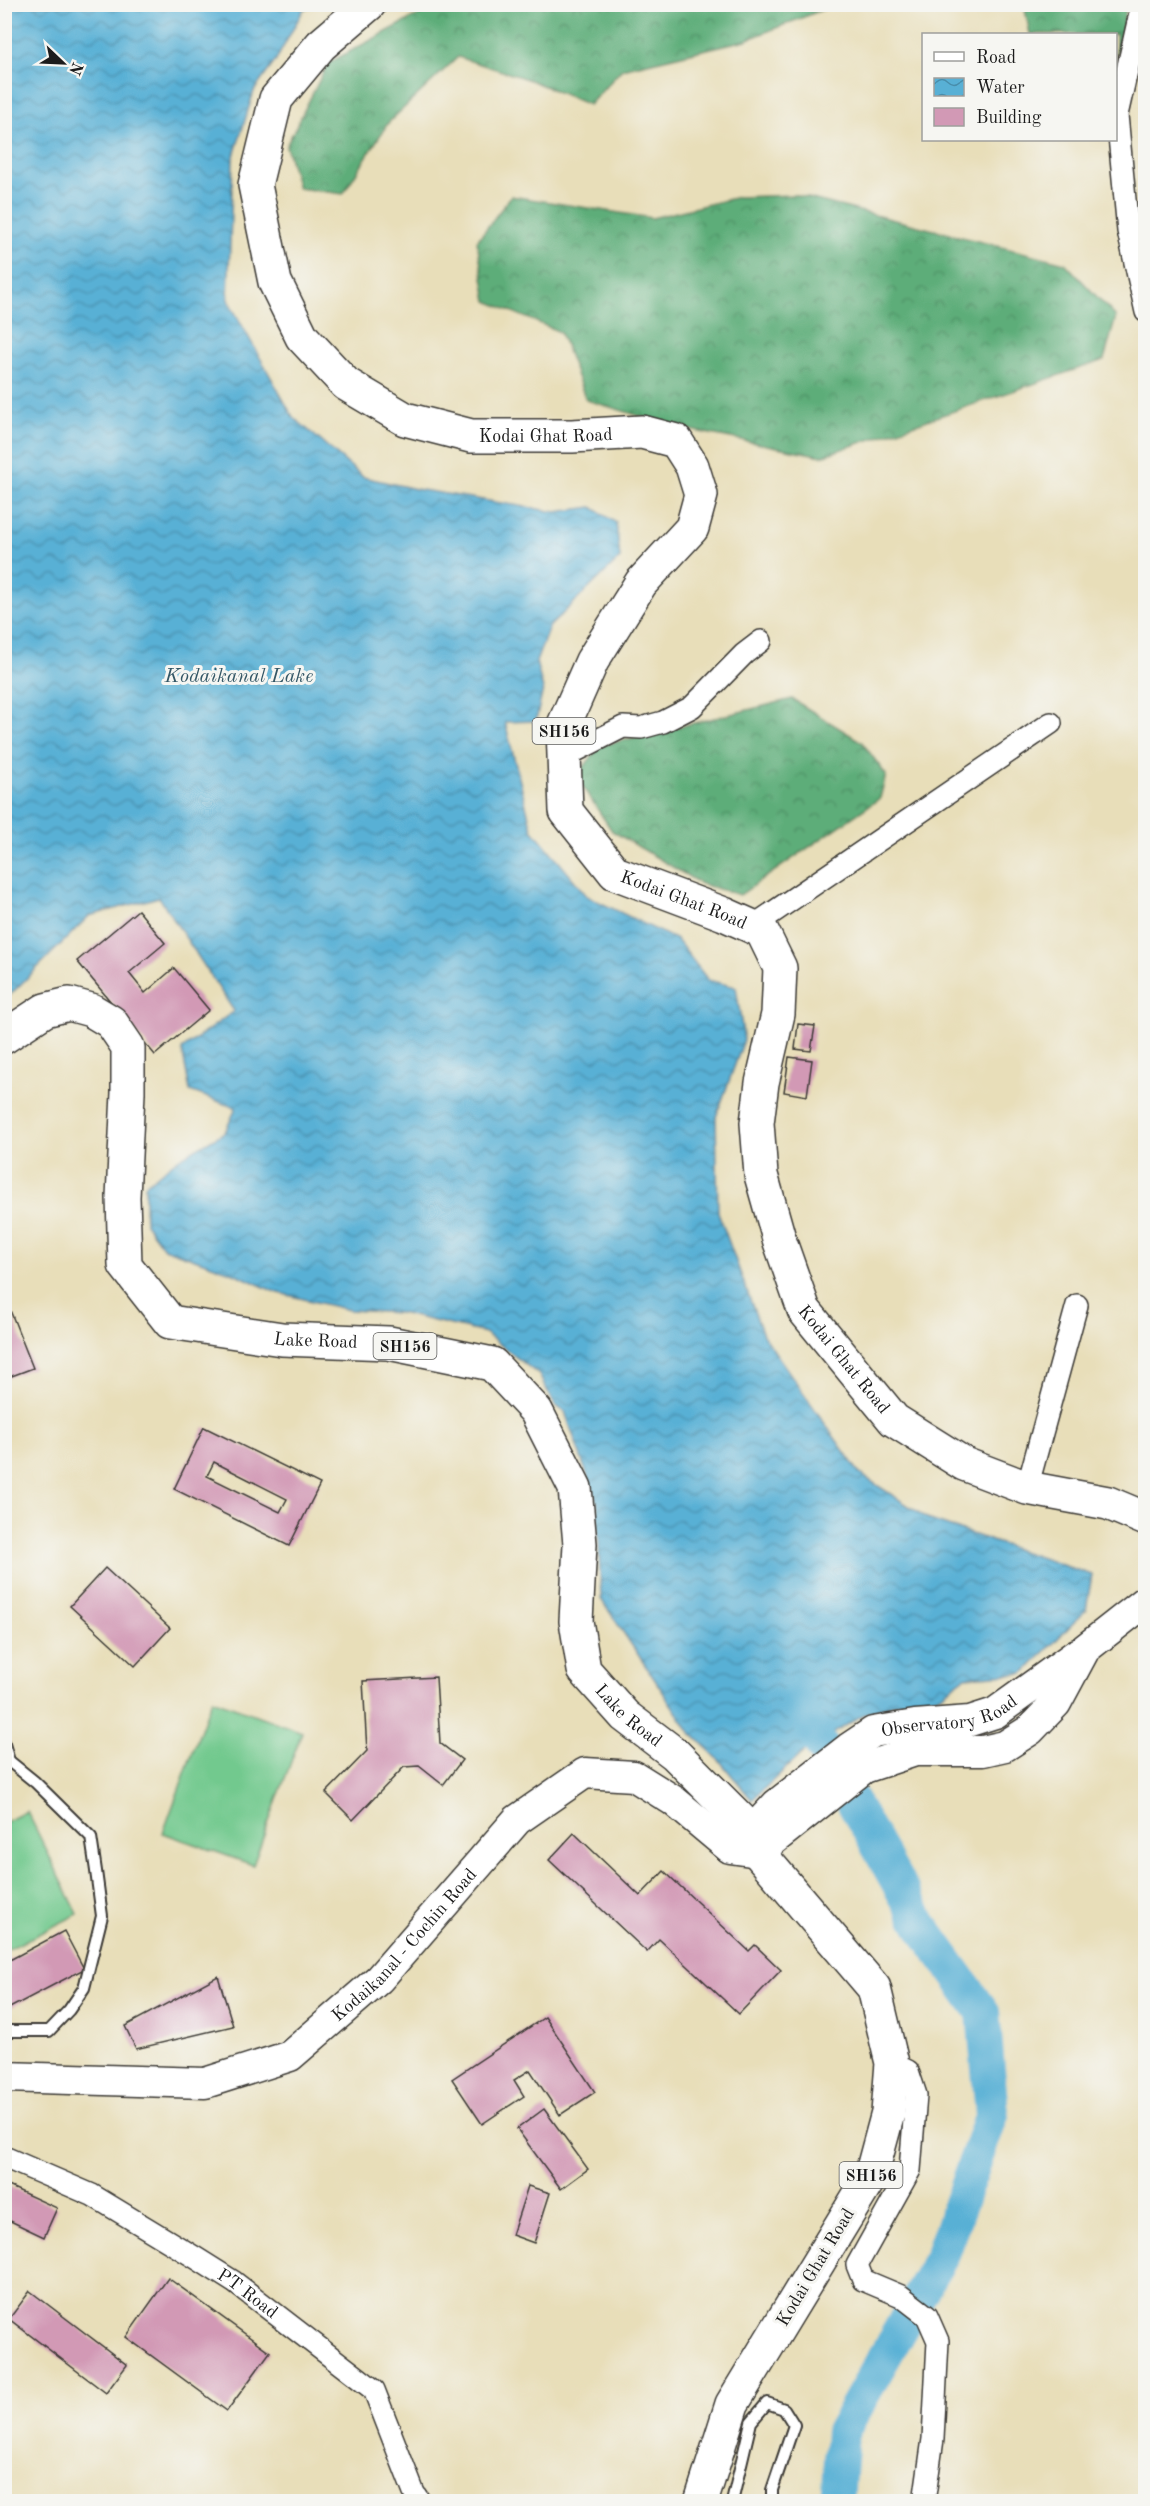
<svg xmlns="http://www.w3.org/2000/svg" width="1150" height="2506" viewBox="0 0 1150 2506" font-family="'Old Standard TT',serif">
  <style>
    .forest { fill: url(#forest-crowns); stroke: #3c644a; stroke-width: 1.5 }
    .pitch { fill: #72c98e; stroke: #477255; stroke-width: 1.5 }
    .water { fill: url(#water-waves); stroke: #3a6678; stroke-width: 1.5 }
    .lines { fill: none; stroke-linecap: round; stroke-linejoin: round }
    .river { stroke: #58b0d5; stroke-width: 34 }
    .building { fill: #d299b5; fill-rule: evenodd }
    .service-casing { stroke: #3b3934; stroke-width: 14 }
    .minor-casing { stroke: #3b3934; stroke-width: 24 }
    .secondary-casing { stroke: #3b3934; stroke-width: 33 }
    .primary-casing { stroke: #3b3934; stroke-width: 36 }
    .service { stroke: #fff; stroke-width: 10 }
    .minor { stroke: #fff; stroke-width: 21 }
    .secondary { stroke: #fff; stroke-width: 30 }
    .primary { stroke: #fff; stroke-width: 33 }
    .labels { text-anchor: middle; stroke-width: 6; stroke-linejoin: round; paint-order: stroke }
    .shield { fill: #f6f6f2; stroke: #5d5d5c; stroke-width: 1.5 }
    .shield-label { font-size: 16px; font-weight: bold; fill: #1c1c1c }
    .street-label { font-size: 18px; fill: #1c1c1c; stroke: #f6f6f2 }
    .water-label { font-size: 20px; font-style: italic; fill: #345766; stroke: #f6f6f2 }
  </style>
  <defs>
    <pattern id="forest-crowns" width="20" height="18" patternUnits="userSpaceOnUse" patternTransform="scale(1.5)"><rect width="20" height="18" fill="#5dad79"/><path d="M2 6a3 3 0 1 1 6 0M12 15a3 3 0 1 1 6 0" fill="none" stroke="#4c8c62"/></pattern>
    <pattern id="water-waves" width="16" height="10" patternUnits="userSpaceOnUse" patternTransform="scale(1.5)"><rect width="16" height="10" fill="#58b0d5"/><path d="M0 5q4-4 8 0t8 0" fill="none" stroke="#488eac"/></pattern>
  </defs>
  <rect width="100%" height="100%" fill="#f6f6f2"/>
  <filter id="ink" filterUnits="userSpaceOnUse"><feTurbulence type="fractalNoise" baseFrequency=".0167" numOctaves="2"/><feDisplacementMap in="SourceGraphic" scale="12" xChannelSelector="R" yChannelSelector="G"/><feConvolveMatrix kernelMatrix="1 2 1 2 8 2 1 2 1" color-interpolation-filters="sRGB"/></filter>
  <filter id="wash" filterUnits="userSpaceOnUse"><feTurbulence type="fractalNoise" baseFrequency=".008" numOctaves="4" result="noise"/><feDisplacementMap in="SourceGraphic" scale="24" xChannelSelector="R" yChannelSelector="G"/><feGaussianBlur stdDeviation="1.35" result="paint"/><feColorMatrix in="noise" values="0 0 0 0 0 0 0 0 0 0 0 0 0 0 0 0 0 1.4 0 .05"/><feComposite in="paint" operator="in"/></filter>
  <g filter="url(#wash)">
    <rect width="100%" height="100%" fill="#e8deb9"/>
    <g class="forest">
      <polygon points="437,5 437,4 834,5 746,40 622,69 589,105 530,80 458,57 388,123 343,194 298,188 286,146 328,63"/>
      <polygon points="1024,5 1127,5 1116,59 1116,34 1030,34"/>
      <polygon points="796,195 1065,263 1116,317 1104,360 822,456 680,428 586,400 560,332 487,301 477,241 511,196 652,218 738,197"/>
      <polygon points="792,699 862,742 886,775 880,798 740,895 701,884 612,831 576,777 600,746"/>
    </g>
    <g class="pitch">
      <polygon points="212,1699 302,1732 253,1865 163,1833"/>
      <polygon points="27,1811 78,1914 5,1951 5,1822"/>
    </g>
    <polygon class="water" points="5,5 316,5 304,9 276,60 254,91 233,159 228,300 293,417 363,477 416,489 556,512 592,507 616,523 620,558 549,627 536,662 543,689 536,721 505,722 532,829 587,896 677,940 708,980 736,987 744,1040 716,1117 718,1212 763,1335 860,1474 930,1520 1092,1575 1086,1610 1024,1673 965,1677 941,1695 893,1704 864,1714 801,1754 752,1800 719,1760 689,1731 601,1599 597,1503 565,1412 555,1405 539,1375 485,1333 400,1313 349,1310 275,1292 234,1273 164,1248 145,1223 145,1185 178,1159 225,1132 236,1108 190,1091 182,1049 234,1011 159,897 89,916 5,1000"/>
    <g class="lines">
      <polyline class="river" points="796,1700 923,1928 983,2012 992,2114 941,2257 842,2432 837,2502"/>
    </g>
    <g id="blocks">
      <g class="building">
        <polygon points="138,910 165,943 129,973 145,993 174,968 209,1010 155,1055 77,961"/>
        <polygon points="798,1024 815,1026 811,1051 795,1049"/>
        <polygon points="789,1057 812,1060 807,1096 784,1092"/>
        <polygon points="4,1295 33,1368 4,1379"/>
        <path d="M204,1427L320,1484L289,1546L174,1489ZM214,1462L287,1499L280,1512L207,1476Z"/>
        <polygon points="105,1568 170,1628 135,1666 70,1606"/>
        <polygon points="436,1677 440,1743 462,1760 443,1785 419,1766 404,1767 353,1820 326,1793 367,1751 363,1681"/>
        <polygon points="574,1833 640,1896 664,1871 749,1951 755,1945 781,1970 739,2014 659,1939 647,1952 549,1860"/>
        <polygon points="64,1931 84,1969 4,2011 4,1963"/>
        <polygon points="218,1976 233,2026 136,2049 125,2026"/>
        <polygon points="545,2017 595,2092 560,2115 530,2070 514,2080 524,2096 482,2124 452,2079"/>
        <polygon points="544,2109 588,2169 561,2189 517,2129"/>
        <polygon points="4,2184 57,2208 44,2237 4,2218"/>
        <polygon points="528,2186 550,2193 534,2243 512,2235"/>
        <polygon points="168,2278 270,2352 227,2411 126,2337"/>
        <polygon points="30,2291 127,2365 106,2393 9,2319"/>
      </g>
    </g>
  </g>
  <g filter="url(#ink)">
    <use href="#blocks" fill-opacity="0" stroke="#3b3934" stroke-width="1.5"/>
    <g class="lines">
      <g class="service-casing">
        <g id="service">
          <polyline points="4,1744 9,1761"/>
          <polyline points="4,1760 9,1761 35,1782 91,1837 96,1871 102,1916 84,1988 69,2010 49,2031 4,2031"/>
          <polyline points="732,2502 751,2422 767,2403 784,2409 794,2425 772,2490 772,2502"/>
        </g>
      </g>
      <g class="minor-casing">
        <g id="minor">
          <polyline points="1142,4 1117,115 1128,231 1146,312"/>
          <polyline points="564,757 623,727 641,728 663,722 692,707 744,654 761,641"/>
          <polyline points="753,926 1051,723"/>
          <polyline points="1027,1488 1077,1305"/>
          <polyline points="892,2063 908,2071 916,2095 910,2170 857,2265 863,2280 901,2296 927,2316 938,2341 933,2439 924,2502"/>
          <path id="s1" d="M4,2157L92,2195L196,2258L234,2282L374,2390L414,2493L420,2502"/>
        </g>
      </g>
      <g class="secondary-casing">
        <g id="secondary">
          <path id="s2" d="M734,1845L752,1831L777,1804L849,1748L873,1732L915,1725L970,1721L995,1713L1077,1654"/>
          <path id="s3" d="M4,2077L205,2083L290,2056L379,1979L517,1820L585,1773L634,1776L674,1801L730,1848L758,1852L864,1768L915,1751H983L1005,1746L1030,1730L1056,1703L1085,1649L1146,1601"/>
        </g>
      </g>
      <g class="primary-casing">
        <g id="primary">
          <path id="s4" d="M369,4L321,45L276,99L255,185L275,282L302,337L346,384L405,419L471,436H572L642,432L676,441L692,466L701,495L692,528L641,583L592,661L563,727L566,811L615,873L724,914L762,931L780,968L778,1014L762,1083L757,1123L761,1175L780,1242L804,1310L894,1420L964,1464L1027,1488L1108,1503L1146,1519"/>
          <path id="s5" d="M4,1037L45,1010L69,1004L91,1010L111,1022L128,1047V1093L123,1197L125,1265L170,1322L282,1339L389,1343L492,1364L536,1411L575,1488L580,1544L576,1621L584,1670L625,1716L675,1754L752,1831L758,1852L874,1988L892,2063L888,2113L871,2176L732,2404L701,2502"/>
        </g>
      </g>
      <use href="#service" class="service"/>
      <use href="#minor" class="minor"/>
      <use href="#secondary" class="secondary"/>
      <use href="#primary" class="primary"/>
    </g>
  </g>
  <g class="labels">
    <g class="shield">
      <rect x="532.5" y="718" width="63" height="26" rx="4.5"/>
      <rect x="373.5" y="1333" width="63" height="26" rx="4.5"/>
      <rect x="839.5" y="2162" width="63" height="26" rx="4.5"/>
    </g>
    <g class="shield-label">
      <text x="564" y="737">SH156</text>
      <text x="405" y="1352">SH156</text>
      <text x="871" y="2181">SH156</text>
    </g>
    <g class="street-label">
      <text dy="6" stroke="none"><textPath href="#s4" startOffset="658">Kodai Ghat Road</textPath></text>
      <text dy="6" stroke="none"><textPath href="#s4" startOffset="1360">Kodai Ghat Road</textPath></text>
      <text dy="6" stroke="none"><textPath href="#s5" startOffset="588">Lake Road</textPath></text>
      <text dy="6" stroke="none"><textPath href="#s4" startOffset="1900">Kodai Ghat Road</textPath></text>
      <text dy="6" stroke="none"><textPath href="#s2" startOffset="258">Observatory Road</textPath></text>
      <text dy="6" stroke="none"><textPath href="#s5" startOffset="1164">Lake Road</textPath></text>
      <text dy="6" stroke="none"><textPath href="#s3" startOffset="450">Kodaikanal - Cochin Road</textPath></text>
      <text transform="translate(815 2267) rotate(-59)" y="6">Kodai Ghat Road</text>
      <text dy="6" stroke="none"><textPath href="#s1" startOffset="280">PT Road</textPath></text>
    </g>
    <g class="water-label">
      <text x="239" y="682">Kodaikanal Lake</text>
    </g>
  </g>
  <rect width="1150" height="2506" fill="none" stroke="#f6f6f2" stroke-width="24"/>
  <rect x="922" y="33" width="195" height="108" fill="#f6f6f2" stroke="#9f9f9c" stroke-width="1.5"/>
  <rect x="934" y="52" width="30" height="9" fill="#ffffff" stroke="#9f9f9c" stroke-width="1.5"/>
  <text x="976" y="63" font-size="18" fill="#1c1c1c">Road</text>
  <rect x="934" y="78" width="30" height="18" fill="url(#water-waves)" stroke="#9f9f9c" stroke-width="1.5"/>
  <text x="976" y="93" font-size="18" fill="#1c1c1c">Water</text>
  <rect x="934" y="108" width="30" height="18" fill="#d299b5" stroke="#9f9f9c" stroke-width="1.5"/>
  <text x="976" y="123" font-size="18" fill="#1c1c1c">Building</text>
  <g transform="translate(63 63) rotate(113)" stroke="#f6f6f2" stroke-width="4.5" paint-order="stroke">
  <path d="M0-4.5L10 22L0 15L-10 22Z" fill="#1c1c1c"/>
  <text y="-9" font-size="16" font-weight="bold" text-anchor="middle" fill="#1c1c1c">N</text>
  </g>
</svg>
